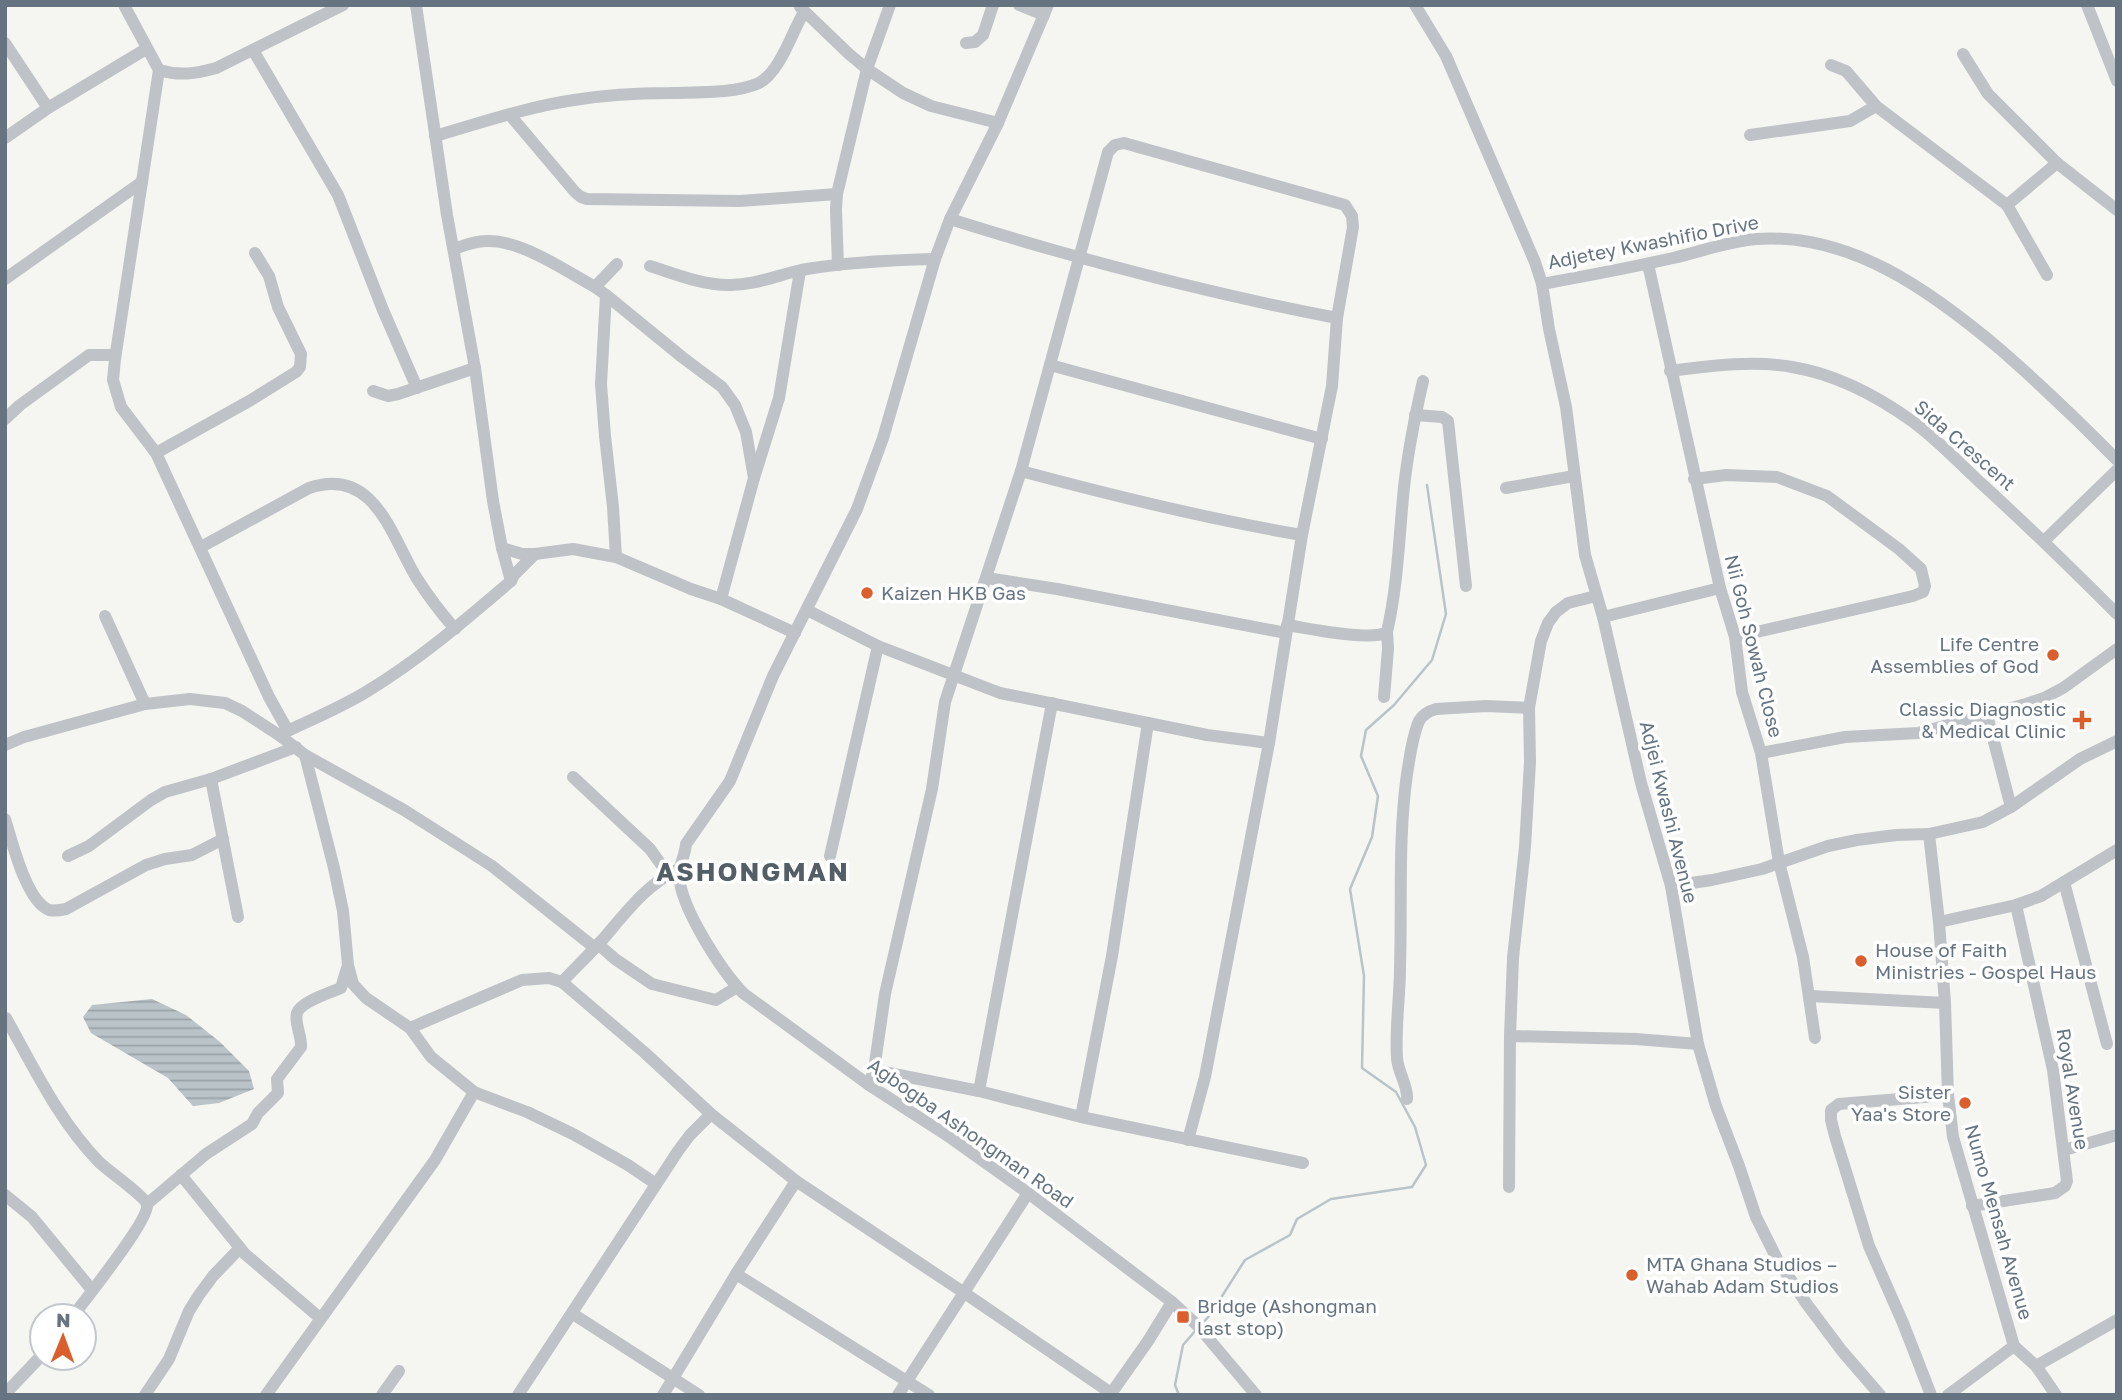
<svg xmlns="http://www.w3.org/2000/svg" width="2122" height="1400" viewBox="0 0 2122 1400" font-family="'Golos Text',sans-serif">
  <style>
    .water { fill: url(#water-rules) }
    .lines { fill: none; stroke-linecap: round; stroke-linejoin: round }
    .stream { stroke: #b9c3c8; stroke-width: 2.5 }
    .minor { stroke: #bfc2c6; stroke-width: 12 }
    .poi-dot { fill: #db5e2d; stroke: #fff; stroke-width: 2.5 }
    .labels { text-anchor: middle; stroke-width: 7; stroke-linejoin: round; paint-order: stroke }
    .street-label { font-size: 19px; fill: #667482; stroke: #fff }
    .poi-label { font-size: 19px; fill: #667482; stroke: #fff; text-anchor: start }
    .district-label { font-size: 26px; font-weight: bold; letter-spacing: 2px; fill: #535e67; stroke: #fff }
  </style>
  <defs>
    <pattern id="water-rules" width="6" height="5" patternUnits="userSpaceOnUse" patternTransform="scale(1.75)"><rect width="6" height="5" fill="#b9c3c8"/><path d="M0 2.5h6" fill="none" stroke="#9aa3a8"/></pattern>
  </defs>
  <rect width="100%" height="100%" fill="#f5f6f2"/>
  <polygon class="water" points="152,999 186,1015 220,1042 249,1071 254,1089 219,1103 193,1106 168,1078 91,1033 83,1017 92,1005"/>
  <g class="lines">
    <g class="stream">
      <polyline points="1201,1325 1210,1315 1245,1260 1290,1235 1297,1219 1331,1199 1412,1187 1426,1165 1415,1127 1396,1092 1362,1068 1364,976 1350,889 1372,837 1378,796 1361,756 1366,730 1394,705 1432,660 1446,614 1427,485"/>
      <polyline points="1179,1395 1175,1385 1183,1345 1196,1330"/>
    </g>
    <g class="minor">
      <polyline points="124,5 159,70 115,359 113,380 121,407 156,453 269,697 288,731"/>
      <polyline points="1019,5 1044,15"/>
      <path d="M1048,5L998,123L950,219L935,259L883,438L857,509L773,676L730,781L686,844C685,856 679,865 679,876C681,908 721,970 743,993L869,1085L951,1138L1028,1193L1172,1302L1197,1325L1256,1395"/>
      <polyline points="1415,5 1446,56 1535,262 1542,284 1549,329 1566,407 1585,555 1603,617 1641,783 1671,886 1698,1044 1716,1106 1739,1166 1756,1217 1777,1259 1806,1303 1842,1351 1880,1395"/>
      <polyline points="2087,5 2117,81"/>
      <polyline points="800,7 849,54 867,69 903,93 931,106 998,123"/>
      <polyline points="5,43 48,108"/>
      <polyline points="966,43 975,42 983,35 993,5"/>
      <polyline points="253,50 338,195 383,310 417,388"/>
      <polyline points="1963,54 1988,94 2057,163 2117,210"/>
      <polyline points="1831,65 1846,71 1876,106 2007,205 2057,163"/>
      <path d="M159,70C179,76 195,74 216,68L343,5"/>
      <polyline points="510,115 575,192 581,197 587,199 740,201 837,194"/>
      <polyline points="1750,135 1850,121 1876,106"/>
      <path d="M435,136C480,123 527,107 574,100C605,95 637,93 669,93C695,92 735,94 759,83C780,72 792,32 804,12"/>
      <polyline points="5,138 48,108 146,49"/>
      <polyline points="2007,205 2047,275"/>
      <path d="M950,219C1077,259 1207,293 1337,318"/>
      <path d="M454,249C465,245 475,241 486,241C520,239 566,271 595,287L606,295L682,357L722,387L735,405L746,432L754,478"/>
      <polyline points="1648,264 1720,588 1735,637 1742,692 1761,753 1779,862 1803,957 1815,1038"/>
      <polyline points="838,265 836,210 837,194 867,69 890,5"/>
      <path d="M650,266C675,274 702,285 728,285C753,286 778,275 801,270C846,262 890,260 935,259"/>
      <polyline points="5,279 142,182"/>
      <path d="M1542,284C1586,276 1630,268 1673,258C1700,252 1728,241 1756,239C1851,232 1932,292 2001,350C2042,386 2079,421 2117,460"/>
      <polyline points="595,287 617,264"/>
      <polyline points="606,295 601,384 605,436 613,507 616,557"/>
      <polyline points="1050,365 1322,439"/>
      <path d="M1670,371C1710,366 1753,360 1792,367C1835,374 1877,396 1912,421C1937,439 1960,464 1983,485C2029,527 2073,570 2117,614"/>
      <polyline points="373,391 388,396 398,394 475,368"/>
      <polyline points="1415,415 1442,417 1448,421 1466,586"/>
      <polyline points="5,419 20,405 89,355 115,355"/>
      <polyline points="156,453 251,400 296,372 300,367 301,354 278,307 269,276 255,253"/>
      <path d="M1021,471C1114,496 1207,519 1302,535"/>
      <polyline points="1694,479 1726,475 1777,477 1827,496 1899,549 1921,569 1925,586 1923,592 1913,596 1735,637"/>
      <polyline points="1506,488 1574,476"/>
      <polyline points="2044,541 2117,470"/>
      <path d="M201,547L309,488C374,466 391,535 416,577C428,596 441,613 455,629"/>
      <polyline points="502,548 522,554 535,554 573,549 616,557 691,589 721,599 795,633"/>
      <polyline points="987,578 1057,589 1286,633"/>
      <polyline points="511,581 514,575 535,554"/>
      <polyline points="721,599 754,478 779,398 800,271"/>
      <polyline points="807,610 878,646 1000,693 1207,735 1269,743"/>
      <polyline points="105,616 145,704"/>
      <polyline points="1603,617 1720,588"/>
      <path d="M1287,625C1307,628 1372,642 1387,632C1398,584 1399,536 1404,487C1408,451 1415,416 1423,381"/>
      <polyline points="1384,697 1388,649 1387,632"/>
      <polyline points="1987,715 2011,807"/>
      <path d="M279,735C308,721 338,709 366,692C419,660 464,621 511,581L502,548L493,501L475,368L447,215L416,5"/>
      <polyline points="5,745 24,737 145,704 190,699 225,703 242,711 279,735 305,755 404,810 492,866 595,948"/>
      <polyline points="1761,753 1845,737 1918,733 2026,704 2044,698 2063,688 2117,649"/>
      <polyline points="305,755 334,868 343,911 348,965 353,984 366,998 410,1028 431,1057 474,1092 527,1112 573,1134 628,1165 656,1184"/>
      <polyline points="573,777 650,849 668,874"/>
      <polyline points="211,779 238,917"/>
      <path d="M5,819C12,841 26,901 49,910C54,911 61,910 66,909L146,865L165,859L192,855L223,839"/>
      <polyline points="1929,834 1939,922 1945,1003 1948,1095 1953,1137 2014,1346 2036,1366 2056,1395"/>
      <polyline points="68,856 89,846 151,800 165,792 211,779 296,747"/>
      <polyline points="830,856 878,646"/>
      <polyline points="2064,882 2107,1044"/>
      <polyline points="1671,886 1712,880 1762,869 1828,846 1857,840 1896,835 1929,834 1983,822 2011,807 2080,759 2117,741"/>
      <polyline points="1939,922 2016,905 2041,896 2117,850"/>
      <polyline points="598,944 615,959 652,984 716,1000 737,987"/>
      <path d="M562,982C576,967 591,953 604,938C627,911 647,884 679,869"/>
      <polyline points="1810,996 1945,1003"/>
      <path d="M6,1018C34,1068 59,1121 99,1162C108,1171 146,1197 147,1205C149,1220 85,1300 73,1316"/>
      <polyline points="410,1028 522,980 549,978 562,982 644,1052 711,1114 796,1181 963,1292 1111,1393"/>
      <polyline points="1510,1036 1636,1039 1698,1044"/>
      <polyline points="874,1070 979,1091 1081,1117 1303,1163"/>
      <polyline points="869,1085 874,1070 885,994 932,789 945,702 1021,471 1108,152 1115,145 1124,143 1345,205 1352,216 1353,227 1337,318 1332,386 1302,535 1269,743 1205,1077 1188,1140"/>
      <polyline points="979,1091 1052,703"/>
      <path d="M1407,1099C1408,1085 1398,1073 1397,1058C1395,1027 1400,997 1400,967C1402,902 1398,838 1407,774C1410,757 1412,737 1419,721C1423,714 1429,711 1436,709L1486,706L1529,708"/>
      <polyline points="1081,1117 1112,956 1148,723"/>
      <polyline points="2064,1150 2117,1135"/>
      <polyline points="181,1175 245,1254 320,1318"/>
      <polyline points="1509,1187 1510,1036 1513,958 1525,847 1530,762 1529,708 1541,641 1548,623 1556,612 1568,603 1596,596"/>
      <polyline points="5,1195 32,1217 92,1290"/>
      <path d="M147,1204L206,1154L252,1124L258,1113L278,1093L277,1079L301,1047C302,1036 294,1023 297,1013C300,1002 331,992 341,988L347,968"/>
      <polyline points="1972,1206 2055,1193 2065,1186 2067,1181 2053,1070 2016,905"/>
      <polyline points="736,1274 929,1395"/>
      <polyline points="573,1314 699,1395"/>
      <polyline points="2036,1366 2117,1320"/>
      <polyline points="5,1394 42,1355"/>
      <polyline points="145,1395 169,1359 189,1311 199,1295 213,1276 240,1248"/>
      <polyline points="266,1395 435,1160 474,1092"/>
      <polyline points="382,1395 399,1371"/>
      <polyline points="518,1395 678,1151 690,1135 711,1114"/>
      <polyline points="663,1395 736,1274 796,1181"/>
      <polyline points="898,1395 1028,1193"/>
      <polyline points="1110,1395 1148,1341 1172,1302"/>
      <polyline points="1931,1395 1903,1323 1869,1246 1835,1136 1831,1120 1831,1110 1839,1104 1948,1095"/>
      <polyline points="1948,1395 2014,1346"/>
    </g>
  </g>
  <g class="poi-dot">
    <circle cx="867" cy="593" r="7"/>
    <circle cx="2053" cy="655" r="7"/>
    <path d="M2078.5 709.5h7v7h7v7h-7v7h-7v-7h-7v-7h7z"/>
    <circle cx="1861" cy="961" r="7"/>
    <circle cx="1965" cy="1103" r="7"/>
    <circle cx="1632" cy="1275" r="7"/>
    <rect x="1176" y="1310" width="14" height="14" rx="3.5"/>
  </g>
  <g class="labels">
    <g class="street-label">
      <text transform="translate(1653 242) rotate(-11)" y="7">Adjetey Kwashifio Drive</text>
      <text transform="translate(1965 445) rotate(41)" y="7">Sida Crescent</text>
      <text transform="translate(1754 646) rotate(76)" y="7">Nii Goh Sowah Close</text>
      <text transform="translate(1669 812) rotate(76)" y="7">Adjei Kwashi Avenue</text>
      <text transform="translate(2073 1089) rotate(81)" y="7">Royal Avenue</text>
      <text transform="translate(971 1133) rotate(35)" y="7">Agbogba Ashongman Road</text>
      <text transform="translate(1999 1222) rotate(74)" y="7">Numo Mensah Avenue</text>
    </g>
    <g class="poi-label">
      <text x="881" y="600">Kaizen HKB Gas</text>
      <text x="2039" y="651" text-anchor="end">Life Centre<tspan x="2039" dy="22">Assemblies of God</tspan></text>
      <text x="2066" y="716" text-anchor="end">Classic Diagnostic<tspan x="2066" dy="22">&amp; Medical Clinic</tspan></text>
      <text x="1875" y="957">House of Faith<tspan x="1875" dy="22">Ministries - Gospel Haus</tspan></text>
      <text x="1951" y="1099" text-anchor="end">Sister<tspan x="1951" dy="22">Yaa's Store</tspan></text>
      <text x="1646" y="1271">MTA Ghana Studios –<tspan x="1646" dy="22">Wahab Adam Studios</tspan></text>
      <text x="1197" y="1313">Bridge (Ashongman<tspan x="1197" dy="22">last stop)</tspan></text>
    </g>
    <g class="district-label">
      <text x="753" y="881">ASHONGMAN</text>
    </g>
  </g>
  <rect width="2122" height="1400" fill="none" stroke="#667482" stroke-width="14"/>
  <g transform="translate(63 1337) rotate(1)"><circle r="33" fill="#ffffff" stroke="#c2c7cd" stroke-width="2"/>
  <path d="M0-5L12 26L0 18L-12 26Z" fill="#db5e2d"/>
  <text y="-10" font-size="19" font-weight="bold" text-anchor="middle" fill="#667482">N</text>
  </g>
</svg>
